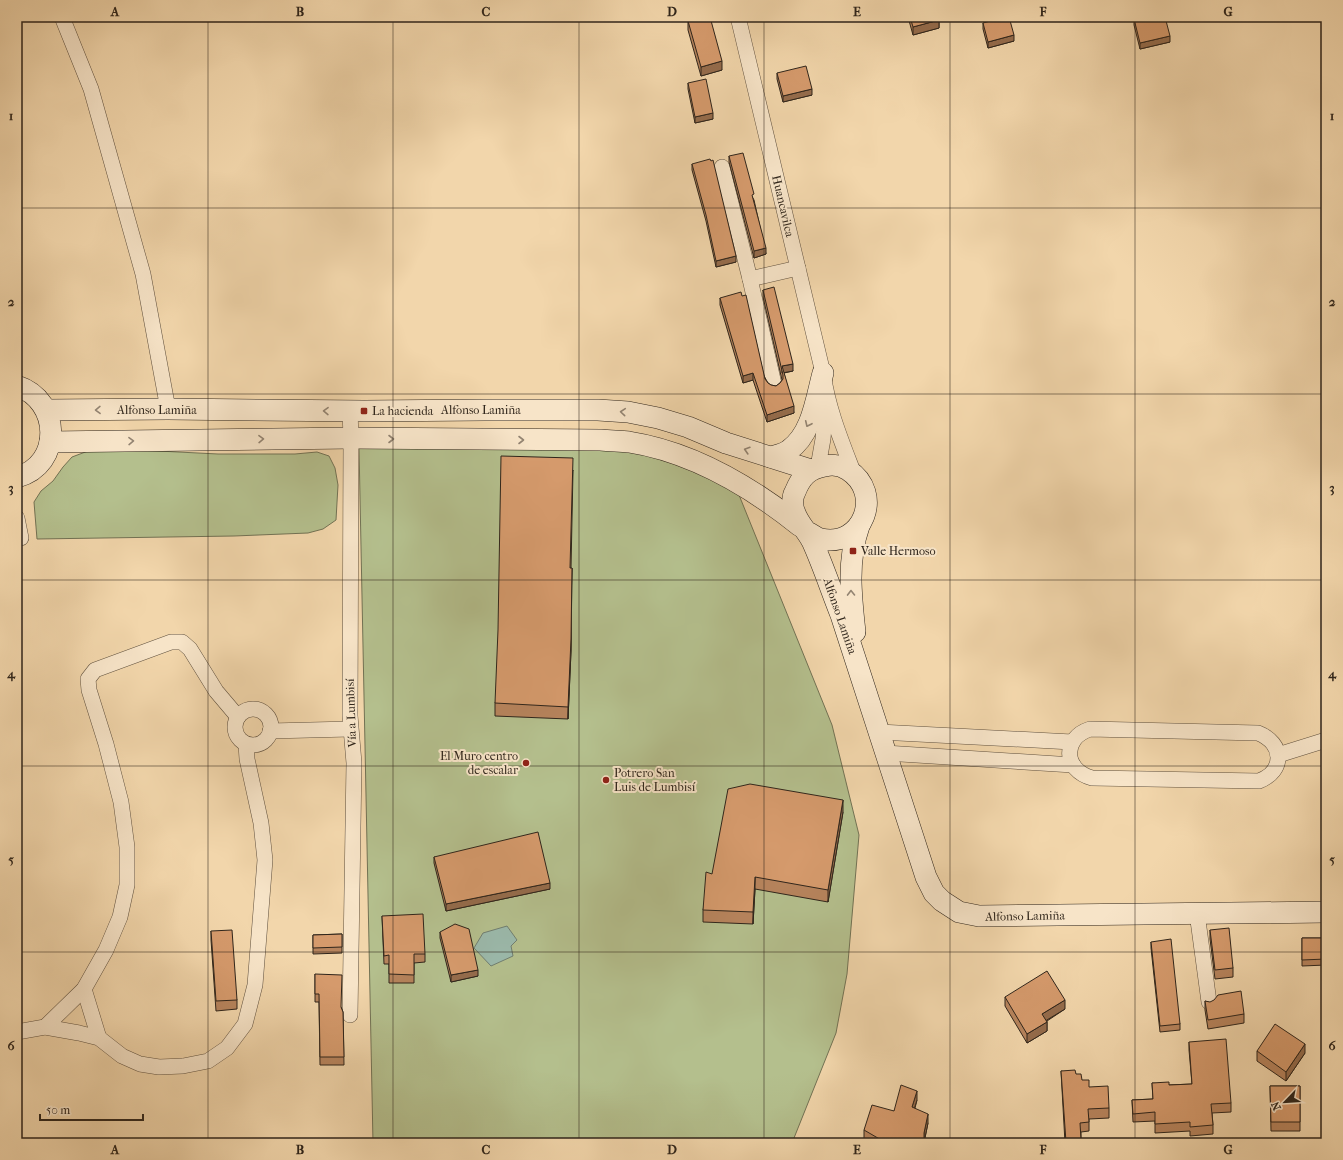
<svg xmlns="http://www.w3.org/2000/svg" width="1343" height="1160" viewBox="0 0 1343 1160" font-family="'IM FELL French Canon',serif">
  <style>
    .green { fill: #b4bf8d; stroke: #727254 }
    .water { fill: #9bb9ab; stroke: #707e71 }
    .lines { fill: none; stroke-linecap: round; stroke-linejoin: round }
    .street-casing { stroke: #60513f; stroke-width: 16 }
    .secondary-casing { stroke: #2f251b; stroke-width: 22 }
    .street { stroke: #f7e4c8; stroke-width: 15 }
    .secondary { stroke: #f7e4c8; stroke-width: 21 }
    .wall { fill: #b7845d; stroke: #2f251b }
    .shaded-wall { fill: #956c4c; stroke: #2f251b }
    .building { fill: #d59a6c; stroke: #2f251b }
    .oneway { stroke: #938472 }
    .grid { fill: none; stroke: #2f251b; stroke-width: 1; stroke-opacity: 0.55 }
    .poi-dot { fill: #8f2418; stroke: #f7e4c8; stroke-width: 1.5 }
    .labels { text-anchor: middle; stroke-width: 4; stroke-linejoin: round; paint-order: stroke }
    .street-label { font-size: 12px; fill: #2f251b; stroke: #f7e4c8 }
    .poi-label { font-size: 12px; fill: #2f251b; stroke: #f7e4c8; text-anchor: start }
    .neatline { fill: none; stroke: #2f251b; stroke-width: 1.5 }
    .grid-label { font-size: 13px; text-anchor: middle; font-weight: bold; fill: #2f251b }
  </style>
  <rect width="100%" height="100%" fill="#f2d6ab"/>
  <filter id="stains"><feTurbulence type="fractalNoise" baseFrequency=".005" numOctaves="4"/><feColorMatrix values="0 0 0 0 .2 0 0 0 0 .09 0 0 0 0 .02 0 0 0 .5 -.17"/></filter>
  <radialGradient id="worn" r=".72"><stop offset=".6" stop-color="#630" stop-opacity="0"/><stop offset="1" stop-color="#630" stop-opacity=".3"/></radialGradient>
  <g class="green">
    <polygon points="628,442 737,490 832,725 859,835 847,974 836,1033 792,1143 373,1143 359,447"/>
    <polygon points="138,450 218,454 295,454 317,452 329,456 335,468 338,485 336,520 323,529 308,533 234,536 37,539 34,502 41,491 53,481 63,467 72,457 88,451"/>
  </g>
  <polygon class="water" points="507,926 517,940 511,946 513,956 491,966 474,948 483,933"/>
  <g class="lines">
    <g class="street-casing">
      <g id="street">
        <polyline points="62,17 91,89 143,274 168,409"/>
        <path d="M738,17L823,373C828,409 841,440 854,474"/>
        <polyline points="722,167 750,279 798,268"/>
        <polyline points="750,279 774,384"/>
        <polyline points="350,411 351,438 350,716 354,763 350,1015"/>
        <polyline points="818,467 823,439 826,403"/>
        <polyline points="17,518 21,538"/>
        <circle cx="253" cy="727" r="18"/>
        <path d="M1090,729L1258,733C1284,743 1285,771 1259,781L1092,778C1063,770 1062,738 1090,729Z"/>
        <polyline points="270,731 350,729"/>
        <polyline points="879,732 1072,742"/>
        <polyline points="885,753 1073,765"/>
        <polyline points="1278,755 1326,740"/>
        <polyline points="1197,913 1209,1002"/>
        <polyline points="84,989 99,1038"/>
        <polyline points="45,1027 84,989 106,950 120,917 127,885 127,847 121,802 106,744 89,690 88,679 95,670 171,642 182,642 190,649 216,691 238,717"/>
        <polyline points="17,1032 45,1027 79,1033 99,1038 122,1056 140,1064 159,1067 183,1066 208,1061 227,1048 245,1024 255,985 265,860 261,823 247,759 246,744"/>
      </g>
    </g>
    <g class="secondary-casing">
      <g id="secondary">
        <path d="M17,386C61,400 63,465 17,477"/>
        <polyline points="46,410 168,409 364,411 484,410 598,410 628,412 658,418 688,427 726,443 811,470"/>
        <path d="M50,442L351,438L601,440C610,441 620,441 629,442C693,452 750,486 800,526"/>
        <path d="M771,457C777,455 784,454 789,450C812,434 816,399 823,373"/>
        <path d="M807,532C812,534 816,538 821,539C863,548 884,493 848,470C842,466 833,464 825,466C808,469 801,477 795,492C792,497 792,507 795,513C799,524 807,531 812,541C823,565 831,590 841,615L926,877L934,893L942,901L959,912L979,916L1326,912"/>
        <path d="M855,632C851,596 847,560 859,526"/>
      </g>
    </g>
    <use href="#street" class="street"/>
    <use href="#secondary" class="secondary"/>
  </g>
  <g class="wall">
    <polygon points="908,17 939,17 939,28 913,35"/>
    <polygon points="1134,19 1170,42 1140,49 1134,25"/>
    <polygon points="688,21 722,70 701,76 688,30"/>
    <polygon points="983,23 1014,41 988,48 983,29"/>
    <polygon points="777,73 812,95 783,102 777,79"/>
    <polygon points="688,83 713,119 695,123 688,89"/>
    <polygon points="729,156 754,200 766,254 754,258 729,162"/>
    <polygon points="692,164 736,262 716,267 706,221 692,170"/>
    <polygon points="763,290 793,371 784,373 794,413 767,422 753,380 743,383 720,305 720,298 768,383 771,385 776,386 780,383 782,380 763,297"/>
    <polygon points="573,470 571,568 571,651 568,719 495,716 495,703"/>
    <polygon points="843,812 828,902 755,889 753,924 703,922 703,910 712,874"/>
    <polygon points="434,857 550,889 446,911 434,863"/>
    <polygon points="382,916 425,954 425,962 414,963 414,983 389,983 389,964 384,964"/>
    <polygon points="1210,930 1233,968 1233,977 1215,979 1210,939"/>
    <polygon points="211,931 237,1000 237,1009 216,1011 211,940"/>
    <polygon points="440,932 478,976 451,982 440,938"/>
    <polygon points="342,934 342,953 313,954 313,935"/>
    <polygon points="1302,938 1326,938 1326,965 1302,966"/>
    <polygon points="1151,942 1180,1024 1180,1030 1160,1032 1151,948"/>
    <polygon points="315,974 341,1007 343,1012 344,1065 320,1065 319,1002 315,1002"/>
    <polygon points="1005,997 1065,1009 1047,1021 1047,1031 1027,1043 1005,1006"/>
    <polygon points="1205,1001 1244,1014 1244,1023 1208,1029 1205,1010"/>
    <polygon points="1189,1042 1231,1103 1231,1112 1212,1113 1213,1125 1213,1134 1190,1136 1190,1131 1155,1133 1155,1121 1133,1122 1132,1100 1153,1099 1152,1083 1169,1085 1192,1084 1189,1050"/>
    <polygon points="1257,1051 1305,1053 1286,1081 1257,1061"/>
    <polygon points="1061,1071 1076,1074 1109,1108 1109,1118 1089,1119 1089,1131 1081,1132 1081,1143 1065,1143"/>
    <polygon points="1270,1086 1300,1086 1300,1131 1271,1131"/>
    <polygon points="1322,1099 1326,1099 1326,1130 1323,1130"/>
    <polygon points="917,1100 915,1108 928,1123 924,1143 872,1143 864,1139 864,1130 894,1111"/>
  </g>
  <g class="shaded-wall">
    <polygon points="939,20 939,28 913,35 913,27"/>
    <polygon points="1014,35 1014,41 988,48 988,42"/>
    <polygon points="1170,36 1170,42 1140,49 1140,43"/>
    <polygon points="722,61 722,70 701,76 701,67"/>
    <polygon points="812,89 812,95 783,102 783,96"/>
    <polygon points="713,113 713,119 695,123 695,117"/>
    <polygon points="766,248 766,254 754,258 754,251"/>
    <polygon points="736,256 736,262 716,267 716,261"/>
    <polygon points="793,364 793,371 782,373 782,366"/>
    <polygon points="753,373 753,380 743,383 743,376"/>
    <polygon points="794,406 794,413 767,422 767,415"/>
    <polygon points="572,568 571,651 568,719 568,707"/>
    <polygon points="843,800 843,812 828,902 828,890"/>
    <polygon points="755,877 755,889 753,924 753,912"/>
    <polygon points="550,883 550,889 446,911 446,904"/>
    <polygon points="478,970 478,976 451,982 451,975"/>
    <polygon points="1065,1000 1065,1009 1042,1023 1042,1014"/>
    <polygon points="1047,1022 1047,1031 1027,1043 1027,1034"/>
    <polygon points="1305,1044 1305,1053 1286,1081 1286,1072"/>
    <polygon points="917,1091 917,1100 912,1116 912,1107"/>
    <polygon points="928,1114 928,1123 924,1142 924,1133"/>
  </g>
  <g class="building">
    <polygon points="703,17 710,17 722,61 701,67 688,21"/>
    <polygon points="910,17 939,17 939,20 913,27"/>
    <polygon points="1005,17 1009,17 1014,35 988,42 983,23"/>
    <polygon points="1140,17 1165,17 1170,36 1140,43 1134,19"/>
    <polygon points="806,66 812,89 783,96 777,73"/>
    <polygon points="706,79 713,113 695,117 688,83"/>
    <polygon points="743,153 754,194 752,195 766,248 754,251 729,156"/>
    <polygon points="710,159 711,161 713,160 736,256 716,261 706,215 692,164"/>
    <polygon points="774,287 793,364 782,366 794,406 767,415 753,373 743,376 720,298 741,292 742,296 746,295 765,379 768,383 771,385 776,386 780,383 783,379 783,375 763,290"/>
    <polygon points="501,456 573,458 570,568 572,568 571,639 568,707 495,703 498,630"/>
    <polygon points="750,784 843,800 828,890 755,877 753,912 703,910 706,872 712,874 728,789"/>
    <polygon points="538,832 550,883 446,904 434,857"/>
    <polygon points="423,914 425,954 414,954 414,975 389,974 389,955 384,956 382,916"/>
    <polygon points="455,924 469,929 478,970 451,975 440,932"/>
    <polygon points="1229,928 1233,968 1215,970 1210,930"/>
    <polygon points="232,930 237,1000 216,1001 211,931"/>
    <polygon points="342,934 342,947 313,948 313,935"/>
    <polygon points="1302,938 1326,938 1326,959 1302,960"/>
    <polygon points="1171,939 1180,1024 1160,1026 1151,942"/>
    <polygon points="1047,971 1065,1000 1042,1014 1047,1022 1027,1034 1005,997"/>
    <polygon points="315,974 342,975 341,1007 343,1012 344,1057 320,1057 319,994 315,994"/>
    <polygon points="1241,991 1244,1014 1208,1020 1205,1001 1210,1002 1214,1000 1218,995"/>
    <polygon points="1275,1024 1305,1044 1286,1072 1257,1051"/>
    <polygon points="1226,1039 1231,1103 1211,1104 1213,1125 1190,1127 1190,1122 1155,1124 1155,1112 1133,1114 1132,1100 1153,1099 1152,1083 1169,1082 1169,1085 1192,1084 1189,1042"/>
    <polygon points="1075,1070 1076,1074 1081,1074 1082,1080 1089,1080 1089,1087 1108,1086 1109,1108 1088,1109 1089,1122 1080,1123 1081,1140 1066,1142 1061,1071"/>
    <polygon points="901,1085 917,1091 912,1107 928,1114 924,1133 924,1143 907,1143 883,1141 864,1130 872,1105 894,1111"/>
    <polygon points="1270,1086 1300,1086 1300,1122 1271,1122"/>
    <polygon points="1322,1099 1326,1099 1326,1121 1323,1121"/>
  </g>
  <defs><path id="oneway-chevron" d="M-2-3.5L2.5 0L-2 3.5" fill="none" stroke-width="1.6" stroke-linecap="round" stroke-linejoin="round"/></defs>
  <g class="oneway">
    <use href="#oneway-chevron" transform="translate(98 410) rotate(179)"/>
    <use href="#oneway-chevron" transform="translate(326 411) rotate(-179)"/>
    <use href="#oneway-chevron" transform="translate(623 412) rotate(-175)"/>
    <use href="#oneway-chevron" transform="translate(808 424) rotate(115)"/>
    <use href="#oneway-chevron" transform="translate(261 439) rotate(-1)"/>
    <use href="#oneway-chevron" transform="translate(391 439)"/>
    <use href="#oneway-chevron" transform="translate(521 440)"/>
    <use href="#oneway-chevron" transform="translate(131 441) rotate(-1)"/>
    <use href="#oneway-chevron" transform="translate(747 450) rotate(-163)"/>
    <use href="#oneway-chevron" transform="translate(851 593) rotate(-91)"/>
  </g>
  <path class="grid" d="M208,17V1143M393,17V1143M579,17V1143M764,17V1143M950,17V1143M1135,17V1143M17,208H1326M17,394H1326M17,580H1326M17,766H1326M17,952H1326"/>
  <g class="poi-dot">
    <rect x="360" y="407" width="8" height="8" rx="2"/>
    <rect x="849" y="547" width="8" height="8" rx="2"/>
    <circle cx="526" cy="763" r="4"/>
    <circle cx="606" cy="780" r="4"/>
  </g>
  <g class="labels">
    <g class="street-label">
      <text transform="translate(783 206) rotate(77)" y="4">Huancavilca</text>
      <text x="157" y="414">Alfonso Lamiña</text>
      <text x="481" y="414">Alfonso Lamiña</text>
      <text transform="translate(840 616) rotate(71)" y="4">Alfonso Lamiña</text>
      <text transform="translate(351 713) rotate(-92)" y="4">Vía a Lumbisí</text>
      <text transform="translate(1025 916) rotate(-1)" y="4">Alfonso Lamiña</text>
    </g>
    <g class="poi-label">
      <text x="372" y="415">La hacienda</text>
      <text x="861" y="555">Valle Hermoso</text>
      <text x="518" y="760" text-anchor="end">El Muro centro<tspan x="518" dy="14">de escalar</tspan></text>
      <text x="614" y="777">Potrero San<tspan x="614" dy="14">Luis de Lumbisí</tspan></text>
    </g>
  </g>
  <rect width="1343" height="1160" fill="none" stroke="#f2d6ab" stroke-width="44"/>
  <g transform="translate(1285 1102) rotate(245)" stroke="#f7e4c8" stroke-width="3" paint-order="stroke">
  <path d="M0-3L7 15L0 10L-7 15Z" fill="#2f251b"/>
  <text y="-6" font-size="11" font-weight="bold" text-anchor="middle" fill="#2f251b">N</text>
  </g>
  <path d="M40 1114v6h103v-6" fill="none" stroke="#2f251b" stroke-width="2"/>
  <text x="46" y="1114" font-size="12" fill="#2f251b" stroke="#f7e4c8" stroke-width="3" paint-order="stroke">50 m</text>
  <rect x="22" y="22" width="1299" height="1116" class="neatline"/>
  <g class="grid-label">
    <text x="115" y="16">A</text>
    <text x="300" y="16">B</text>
    <text x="486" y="16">C</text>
    <text x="672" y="16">D</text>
    <text x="857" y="16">E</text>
    <text x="1043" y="16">F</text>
    <text x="1228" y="16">G</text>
    <text x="11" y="120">1</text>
    <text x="1332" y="120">1</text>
    <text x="11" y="306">2</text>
    <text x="1332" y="306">2</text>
    <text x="11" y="492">3</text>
    <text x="1332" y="492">3</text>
    <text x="11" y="678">4</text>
    <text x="1332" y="678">4</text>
    <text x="11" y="864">5</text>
    <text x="1332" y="864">5</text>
    <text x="11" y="1050">6</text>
    <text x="1332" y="1050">6</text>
    <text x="115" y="1154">A</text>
    <text x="300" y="1154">B</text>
    <text x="486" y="1154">C</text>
    <text x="672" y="1154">D</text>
    <text x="857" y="1154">E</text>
    <text x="1043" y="1154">F</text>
    <text x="1228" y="1154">G</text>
  </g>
  <rect width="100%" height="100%" filter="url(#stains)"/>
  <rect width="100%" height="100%" fill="url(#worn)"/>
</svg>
